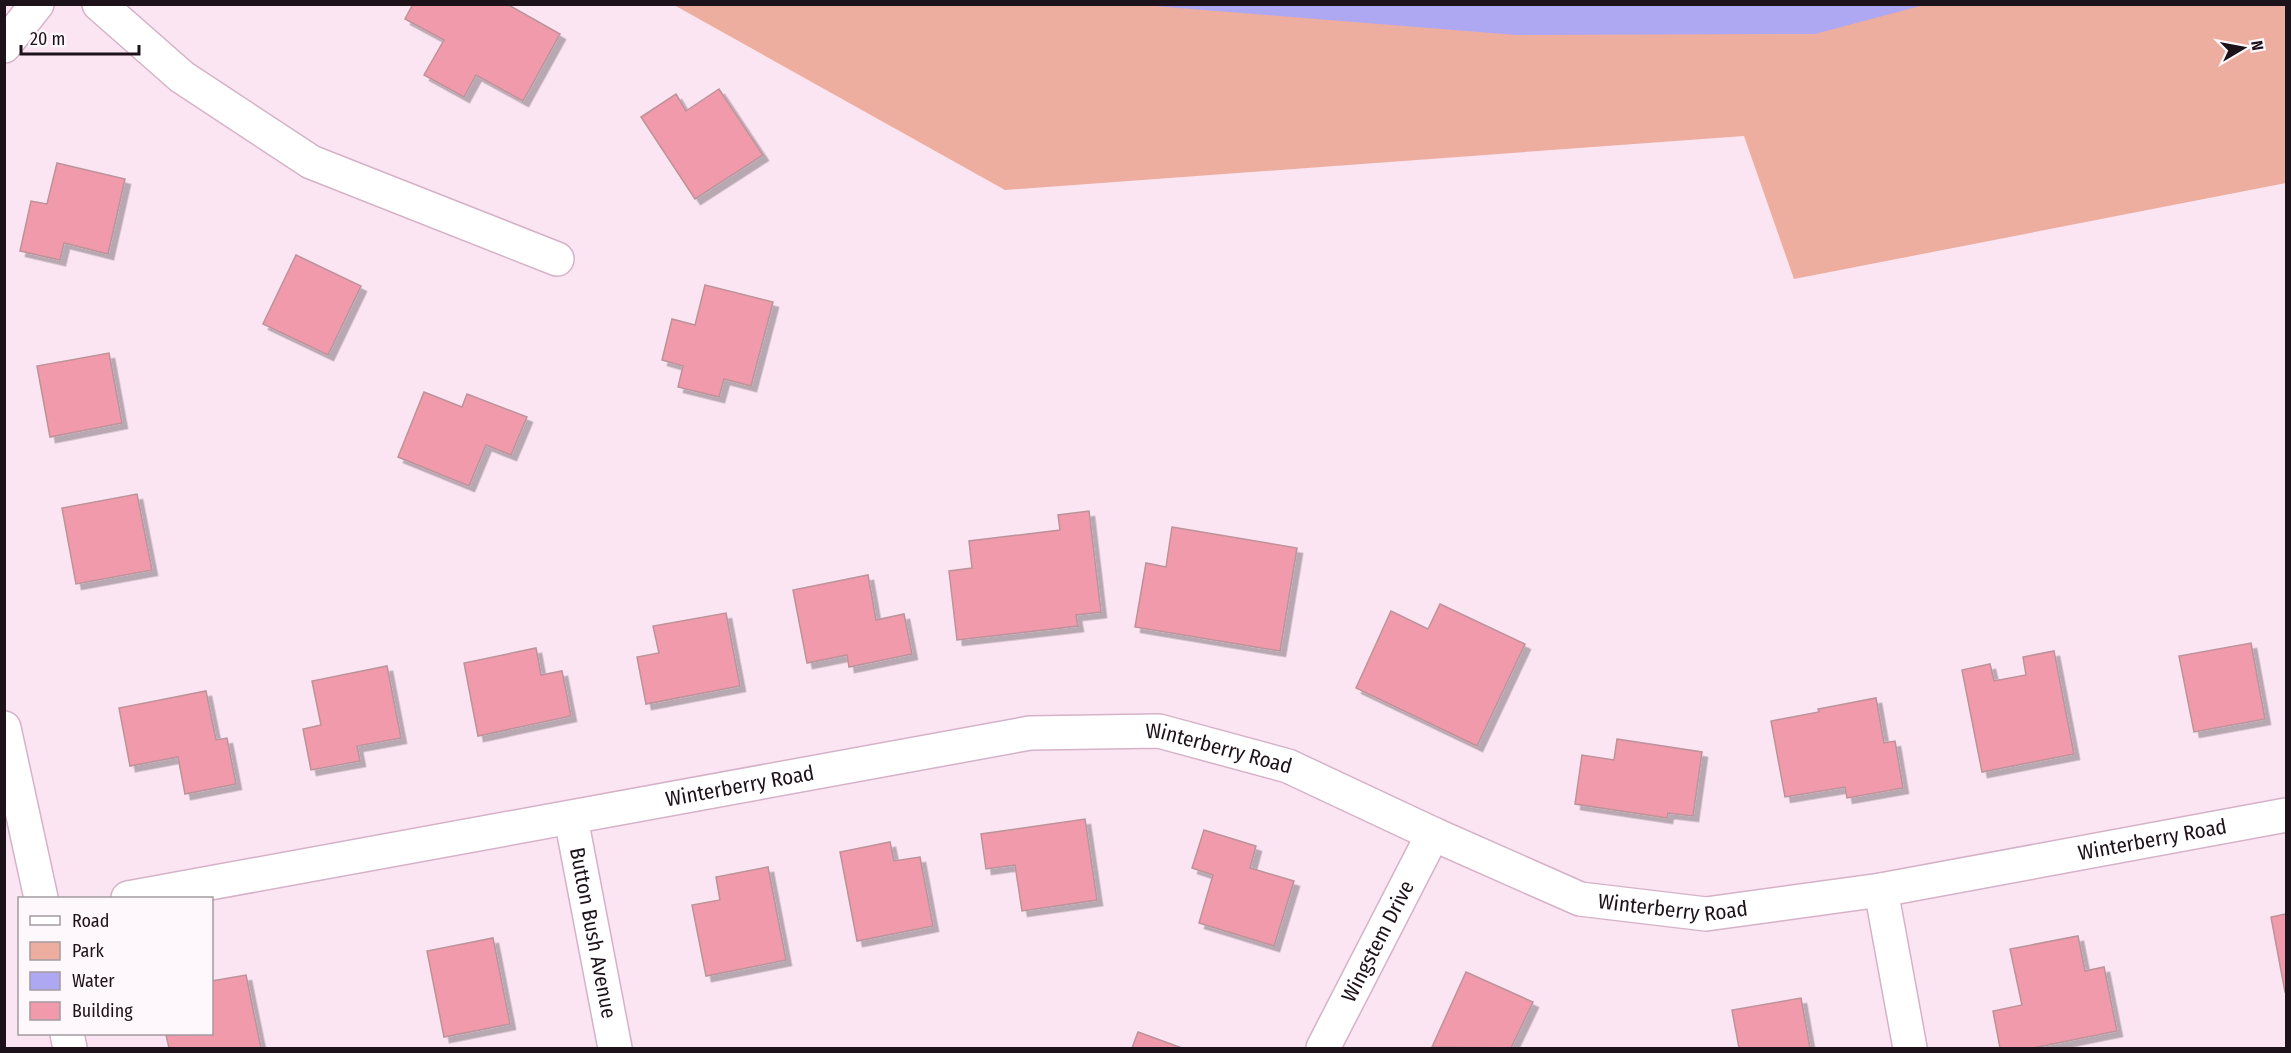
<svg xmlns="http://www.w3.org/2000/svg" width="2291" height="1053" viewBox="0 0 2291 1053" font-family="'Fira Sans Condensed',sans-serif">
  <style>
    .green { fill: #edaea0 }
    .water { fill: #aea8f3 }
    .building { fill: #f09aac; stroke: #bc939a; stroke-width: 1.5; filter: url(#shadow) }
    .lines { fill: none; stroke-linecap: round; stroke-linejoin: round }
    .minor-casing { stroke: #d5b2c8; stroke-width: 36 }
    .minor { stroke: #fff; stroke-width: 33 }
    .labels { text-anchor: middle; stroke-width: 5; stroke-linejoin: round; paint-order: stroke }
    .street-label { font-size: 21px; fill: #1e121a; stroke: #fef7fb }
  </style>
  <defs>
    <filter id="shadow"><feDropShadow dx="5.5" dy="5.5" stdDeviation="0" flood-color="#0004"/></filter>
  </defs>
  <rect width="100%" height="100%" fill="#fbe5f2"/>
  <polygon class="green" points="674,5 2286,5 2286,183 1794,279 1744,136 1005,190"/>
  <polygon class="water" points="1142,5 1924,4 1924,5 1815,34 1516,35"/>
  <g class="building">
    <polygon points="413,4 507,4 560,34 523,101 476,75 464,97 424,75 444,40 405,19"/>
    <polygon points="719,89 763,155 695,199 641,117 676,94 686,111"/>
    <polygon points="57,163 125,179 108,254 64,243 60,260 20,251 31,201 47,204"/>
    <polygon points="296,255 361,286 328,355 263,324"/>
    <polygon points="705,285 773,302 751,386 724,379 719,397 678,387 683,366 662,360 672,319 695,325"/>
    <polygon points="109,353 122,423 50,437 37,366"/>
    <polygon points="424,392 462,407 467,394 527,417 511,455 486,445 469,486 398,457"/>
    <polygon points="137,494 152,570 76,584 62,508"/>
    <polygon points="1089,511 1101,612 1076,615 1078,626 957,640 949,571 972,568 969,541 1060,530 1058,515"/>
    <polygon points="1172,527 1297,548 1280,651 1135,627 1146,563 1166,567"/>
    <polygon points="868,575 876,620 904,614 912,654 849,667 847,655 807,663 793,590"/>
    <polygon points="1440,604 1525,644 1477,746 1356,688 1391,611 1428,629"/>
    <polygon points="726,613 740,686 646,704 637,657 659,653 653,626"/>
    <polygon points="2251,643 2265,719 2194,732 2179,656"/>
    <polygon points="536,648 541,675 562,671 571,716 478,736 464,663"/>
    <polygon points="2054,651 2074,754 1982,772 1962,670 1990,664 1994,681 2026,675 2023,657"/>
    <polygon points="387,666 401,738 357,746 360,761 311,770 303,729 321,725 312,681"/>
    <polygon points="206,691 216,740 227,738 236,784 185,794 178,757 130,766 119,708"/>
    <polygon points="1876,698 1884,743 1895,741 1903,788 1847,798 1845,787 1785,797 1771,721 1819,712 1818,709"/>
    <polygon points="1617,739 1702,752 1693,816 1668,813 1667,818 1575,804 1582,755 1614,760"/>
    <polygon points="1085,819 1097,900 1022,911 1015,865 986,869 981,834"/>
    <polygon points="1204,830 1256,846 1250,868 1294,881 1274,946 1199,923 1213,875 1192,868"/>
    <polygon points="890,842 894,861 920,857 933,926 857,941 840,852"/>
    <polygon points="768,867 786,960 706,976 692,905 720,900 716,877"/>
    <polygon points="2286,914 2286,992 2285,992 2271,917"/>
    <polygon points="2078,936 2085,971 2104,967 2117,1031 2033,1048 2000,1048 1993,1011 2022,1005 2010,949"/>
    <polygon points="493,938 510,1024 444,1037 427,951"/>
    <polygon points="1466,972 1533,1002 1511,1048 1432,1047"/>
    <polygon points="246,975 261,1048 169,1048 166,1035 212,1034 212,981"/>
    <polygon points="1801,998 1810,1048 1739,1048 1732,1010"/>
    <polygon points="1138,1032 1182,1048 1132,1048"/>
  </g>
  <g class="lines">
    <g class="minor-casing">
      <g id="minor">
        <polyline points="99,4 182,77 311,162 557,259"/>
        <polyline points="4,46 37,4"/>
        <polyline points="4,728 41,898"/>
        <path id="s1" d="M571,818L615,1048"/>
        <polyline points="1881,890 1910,1048"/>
        <path id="s2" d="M128,898L1030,733L1159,731L1288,766L1433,834L1580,899L1706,914L1881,890L2286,815"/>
        <polyline points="67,1034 70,1048"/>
        <path id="s3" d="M1323,1048L1433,834"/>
      </g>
    </g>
    <use href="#minor" class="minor"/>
  </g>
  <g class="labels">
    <g class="street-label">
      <text dy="7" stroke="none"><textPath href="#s2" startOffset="1108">Winterberry Road</textPath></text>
      <text dy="7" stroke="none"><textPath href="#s2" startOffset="622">Winterberry Road</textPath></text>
      <text dy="7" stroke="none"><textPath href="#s2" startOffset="2080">Winterberry Road</textPath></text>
      <text dy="7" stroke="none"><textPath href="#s2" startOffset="1594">Winterberry Road</textPath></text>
      <text dy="7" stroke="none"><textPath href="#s1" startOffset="117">Button Bush Avenue</textPath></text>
      <text dy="7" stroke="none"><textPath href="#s3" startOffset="120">Wingstem Drive</textPath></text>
    </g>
  </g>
  <rect width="2291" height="1053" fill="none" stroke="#1e121a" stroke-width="12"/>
  <rect x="18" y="897" width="195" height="138" fill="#fef7fb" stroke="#a49ba1" stroke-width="1.5"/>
  <rect x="30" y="916" width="30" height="9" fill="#ffffff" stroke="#a49ba1" stroke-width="1.5"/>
  <text x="72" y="927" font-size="18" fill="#1e121a">Road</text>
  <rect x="30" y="942" width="30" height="18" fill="#edaea0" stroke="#a49ba1" stroke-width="1.5"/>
  <text x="72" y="957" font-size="18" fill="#1e121a">Park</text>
  <rect x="30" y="972" width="30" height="18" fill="#aea8f3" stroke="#a49ba1" stroke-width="1.5"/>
  <text x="72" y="987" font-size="18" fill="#1e121a">Water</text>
  <rect x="30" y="1002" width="30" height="18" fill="#f09aac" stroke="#a49ba1" stroke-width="1.5"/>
  <text x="72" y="1017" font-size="18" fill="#1e121a">Building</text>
  <g transform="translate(2243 48) rotate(80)" stroke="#fef7fb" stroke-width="4.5" paint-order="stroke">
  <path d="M0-4.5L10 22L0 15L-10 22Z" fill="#1e121a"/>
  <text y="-9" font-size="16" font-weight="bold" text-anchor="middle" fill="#1e121a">N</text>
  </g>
  <path d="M21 45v9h118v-9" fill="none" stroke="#1e121a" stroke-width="3"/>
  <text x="30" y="45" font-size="18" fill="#1e121a" stroke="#fef7fb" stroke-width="4.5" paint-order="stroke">20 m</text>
</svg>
